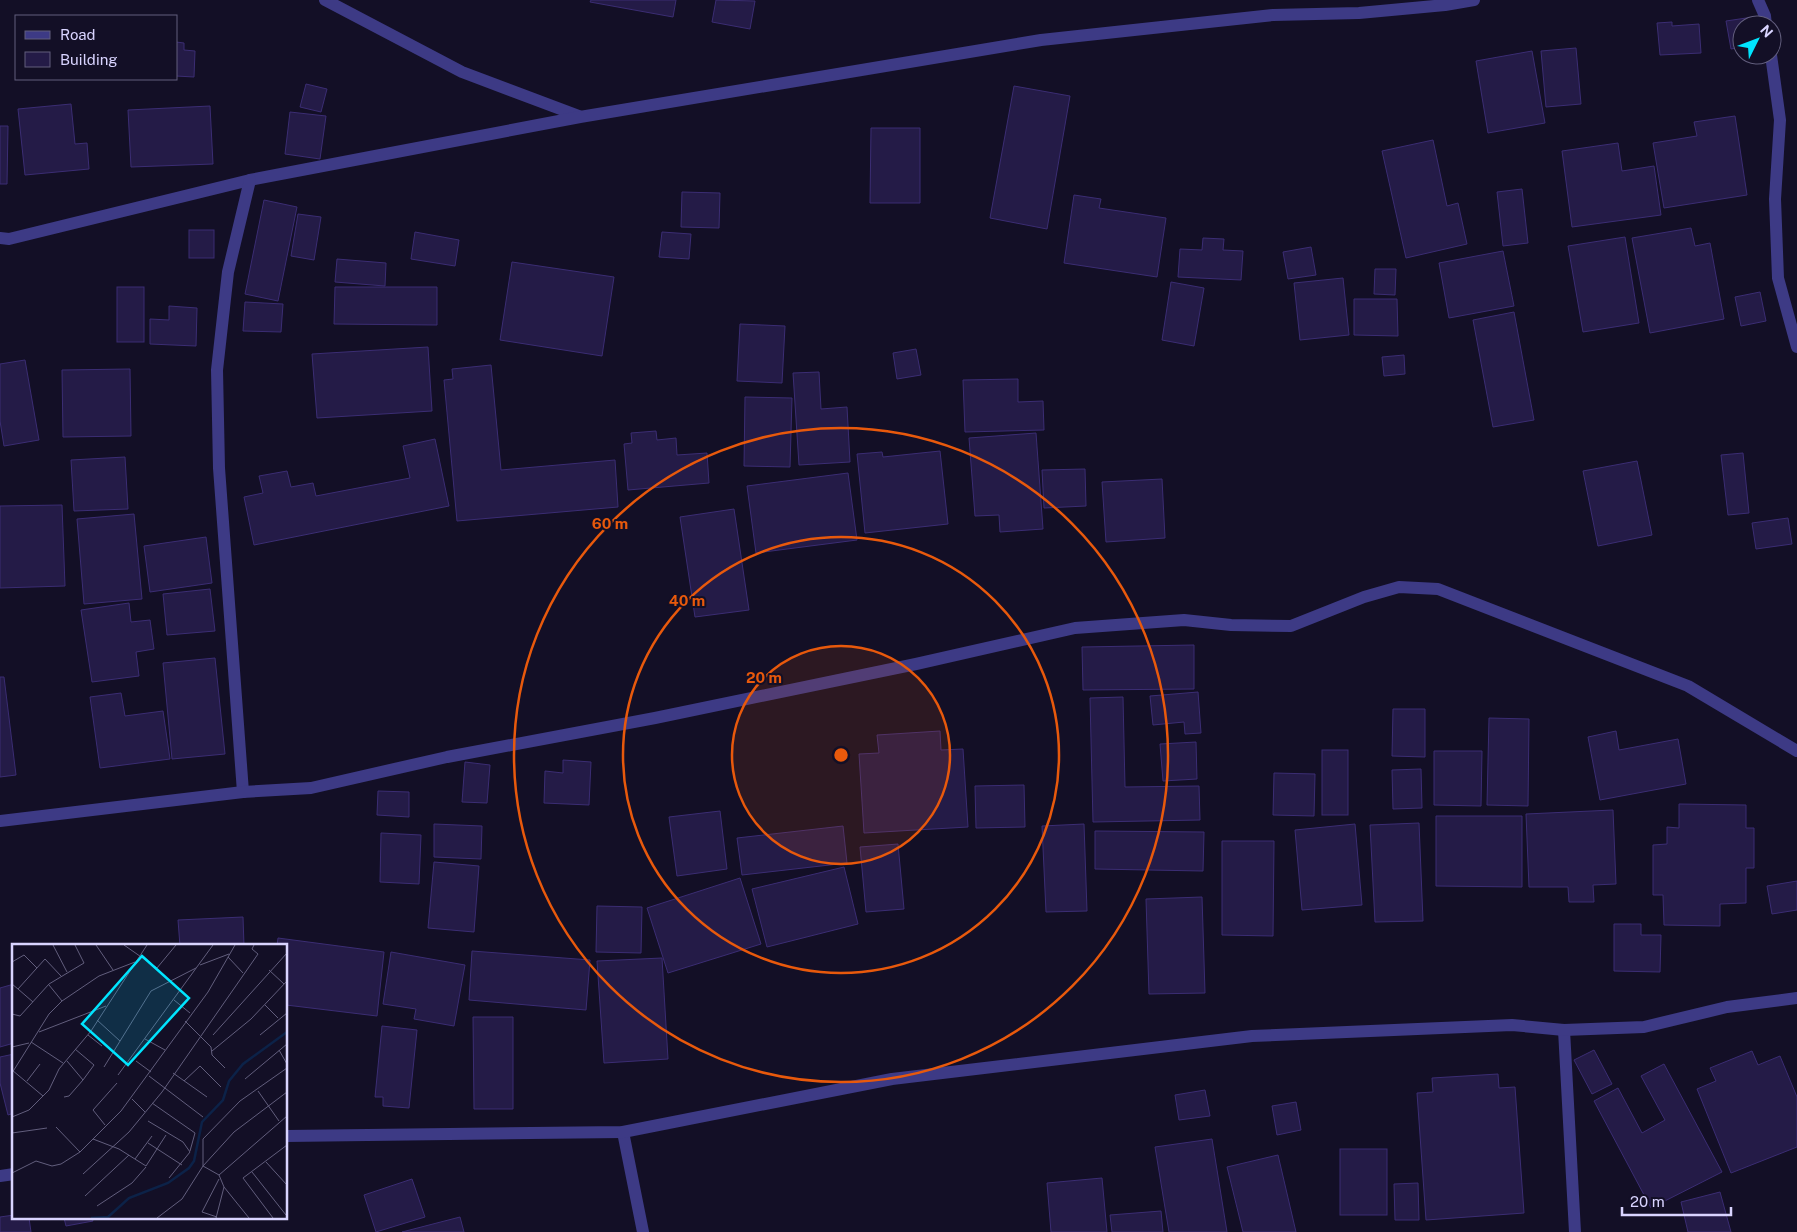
<svg xmlns="http://www.w3.org/2000/svg" width="1797" height="1232" viewBox="0 0 1797 1232" font-family="'Public Sans',sans-serif">
  <style>
    .building { fill: #241b47; stroke: #3b2d73 }
    .lines { fill: none; stroke-linecap: round; stroke-linejoin: round }
    .minor { stroke: #3d3a85; stroke-width: 12 }
    .ring { fill: none; stroke: #e8590c; stroke-width: 2.5 }
    .inset-river { fill: none; stroke: #0c2248; stroke-width: 2.5 }
    .inset-road { fill: none; stroke: #625e7d; stroke-width: 1 }
    .view { fill: #00e5ff; fill-opacity: 0.15; stroke: #00e5ff; stroke-width: 2.5 }
    .inset-edge { fill: none; stroke: #d9d4ff; stroke-width: 2.5 }
    .centre { fill: #e8590c; stroke: #130f26; stroke-width: 2.5 }
    .ring-label { font-size: 15px; text-anchor: middle; font-weight: bold; fill: #e8590c; stroke: #130f26; stroke-width: 4; stroke-linejoin: round; paint-order: stroke }
  </style>
  <rect width="100%" height="100%" fill="#130f26"/>
  <g class="building">
    <polygon points="591,0 676,0 673,17 590,2"/>
    <polygon points="716,0 755,1 750,29 712,22"/>
    <polygon points="1753,17 1754,25 1742,25 1742,47 1731,49 1726,21"/>
    <polygon points="1672,22 1672,26 1699,24 1701,53 1660,55 1657,23"/>
    <polygon points="176,42 184,43 184,50 195,51 194,77 176,76"/>
    <polygon points="1576,48 1581,104 1546,107 1541,51"/>
    <polygon points="1532,51 1545,123 1488,133 1476,61"/>
    <polygon points="306,84 327,89 321,112 300,107"/>
    <polygon points="1014,86 1070,96 1047,229 990,218"/>
    <polygon points="71,104 75,144 87,143 89,169 25,175 18,109"/>
    <polygon points="210,106 213,164 131,167 128,110"/>
    <polygon points="290,112 326,116 320,159 285,154"/>
    <polygon points="1735,116 1747,195 1664,208 1653,143 1697,136 1694,122"/>
    <polygon points="0,126 8,126 7,184 0,184"/>
    <polygon points="871,128 920,128 920,203 870,203"/>
    <polygon points="1433,140 1447,206 1458,203 1467,244 1406,258 1382,151"/>
    <polygon points="1618,143 1622,171 1654,166 1661,215 1572,227 1562,151"/>
    <polygon points="1522,189 1528,243 1503,246 1497,192"/>
    <polygon points="682,192 720,193 719,228 681,227"/>
    <polygon points="1074,195 1101,199 1099,208 1166,218 1157,277 1064,263"/>
    <polygon points="264,200 297,207 278,301 245,294"/>
    <polygon points="298,214 321,217 314,260 291,256"/>
    <polygon points="1691,228 1695,246 1710,243 1724,319 1650,333 1632,238"/>
    <rect x="189" y="230" width="25" height="28"/>
    <polygon points="415,232 459,240 455,266 411,259"/>
    <polygon points="662,232 691,234 689,259 659,257"/>
    <polygon points="1625,237 1639,323 1583,332 1568,246"/>
    <polygon points="1203,238 1224,239 1223,250 1243,251 1241,280 1178,277 1180,249 1202,250"/>
    <polygon points="1311,247 1316,275 1288,279 1283,252"/>
    <polygon points="1503,251 1514,306 1449,318 1439,263"/>
    <polygon points="337,259 386,263 385,286 335,282"/>
    <polygon points="512,262 614,277 602,356 500,340"/>
    <polygon points="1375,269 1396,269 1395,295 1374,294"/>
    <polygon points="1343,278 1349,335 1300,340 1294,283"/>
    <polygon points="1171,282 1204,288 1194,346 1162,340"/>
    <rect x="117" y="287" width="27" height="55"/>
    <polygon points="335,287 437,287 437,325 334,324"/>
    <polygon points="1760,292 1766,321 1741,326 1735,297"/>
    <polygon points="1354,299 1397,299 1398,336 1354,335"/>
    <polygon points="245,302 283,304 281,332 243,331"/>
    <polygon points="169,306 197,308 196,346 150,344 150,319 169,320"/>
    <polygon points="1514,312 1534,420 1493,427 1473,320"/>
    <polygon points="740,324 785,326 782,383 737,381"/>
    <polygon points="428,347 432,411 317,418 312,354"/>
    <polygon points="916,349 921,375 897,379 893,353"/>
    <polygon points="1404,355 1405,374 1384,376 1382,357"/>
    <polygon points="25,360 39,440 4,446 0,421 0,364"/>
    <polygon points="491,365 501,470 615,460 618,507 457,521 444,380 453,379 452,369"/>
    <polygon points="130,369 131,436 63,437 62,370"/>
    <polygon points="819,372 821,409 847,407 850,462 799,465 793,373"/>
    <polygon points="1018,379 1018,402 1043,401 1044,430 965,432 963,380"/>
    <polygon points="745,397 792,398 790,467 744,466"/>
    <polygon points="656,431 657,440 676,438 677,455 707,453 709,483 628,490 624,444 632,443 631,433"/>
    <polygon points="1036,433 1043,529 1000,532 999,515 975,516 969,438"/>
    <polygon points="435,439 449,506 254,545 244,497 263,493 259,476 287,471 291,487 313,483 316,496 410,478 403,446"/>
    <polygon points="940,451 948,524 865,533 857,454 882,452 883,457"/>
    <polygon points="1743,453 1749,513 1728,515 1721,455"/>
    <polygon points="125,457 128,509 74,511 71,460"/>
    <polygon points="1637,461 1652,535 1598,546 1583,471"/>
    <polygon points="1085,469 1086,506 1044,508 1042,470"/>
    <polygon points="848,473 857,540 756,553 747,486"/>
    <polygon points="1162,479 1165,538 1106,542 1102,482"/>
    <polygon points="62,505 65,586 0,588 0,506"/>
    <polygon points="734,509 749,610 695,617 680,517"/>
    <polygon points="134,514 142,599 84,604 77,519"/>
    <polygon points="1788,518 1792,544 1756,549 1752,523"/>
    <polygon points="206,537 212,583 150,592 144,546"/>
    <polygon points="210,589 215,631 167,635 163,594"/>
    <polygon points="129,603 131,622 150,620 154,649 136,652 139,676 92,682 81,610"/>
    <polygon points="1194,645 1194,689 1083,690 1082,647"/>
    <polygon points="215,658 225,754 172,759 163,663"/>
    <polygon points="0,677 4,677 16,775 0,777"/>
    <polygon points="1198,692 1201,733 1185,734 1184,722 1153,725 1150,696"/>
    <polygon points="121,693 125,716 163,711 170,759 100,768 90,697"/>
    <polygon points="1123,697 1125,787 1199,786 1200,820 1093,822 1090,698"/>
    <polygon points="1393,709 1425,709 1425,757 1392,756"/>
    <polygon points="1489,718 1529,719 1528,806 1487,805"/>
    <polygon points="940,731 941,750 963,749 968,827 864,833 859,754 879,753 877,735"/>
    <polygon points="1616,731 1619,750 1678,739 1686,784 1600,800 1588,737"/>
    <polygon points="1196,742 1197,779 1163,781 1160,744"/>
    <rect x="1322" y="750" width="26" height="65"/>
    <polygon points="1434,751 1482,751 1481,806 1434,805"/>
    <polygon points="563,760 591,762 589,805 544,803 545,771 563,773"/>
    <polygon points="465,762 490,765 487,803 462,802"/>
    <polygon points="1421,769 1422,808 1393,809 1392,770"/>
    <polygon points="1274,773 1315,774 1314,816 1273,815"/>
    <polygon points="1024,785 1025,827 976,828 975,786"/>
    <polygon points="378,791 409,792 409,817 377,815"/>
    <polygon points="1679,804 1746,805 1746,828 1754,828 1754,868 1746,868 1746,903 1720,904 1720,926 1664,925 1663,895 1653,895 1653,845 1667,844 1667,827 1679,828"/>
    <polygon points="1613,810 1616,884 1593,885 1594,902 1569,902 1568,887 1529,887 1526,814"/>
    <polygon points="720,811 727,869 677,876 669,817"/>
    <polygon points="1436,816 1522,816 1522,887 1436,886"/>
    <polygon points="1419,823 1423,921 1375,922 1370,825"/>
    <polygon points="434,824 482,826 481,859 434,857"/>
    <polygon points="1084,824 1087,911 1046,912 1042,826"/>
    <polygon points="1355,824 1362,905 1302,910 1295,830"/>
    <polygon points="843,826 847,863 742,875 737,838"/>
    <polygon points="1095,831 1204,832 1203,871 1095,869"/>
    <polygon points="381,833 421,835 419,884 380,882"/>
    <polygon points="1222,841 1274,841 1273,936 1222,935"/>
    <polygon points="898,844 904,909 866,912 860,847"/>
    <polygon points="434,862 479,866 474,932 428,928"/>
    <polygon points="844,867 858,924 767,947 752,889"/>
    <polygon points="740,878 761,944 668,973 647,908"/>
    <polygon points="1797,881 1797,910 1772,914 1767,886"/>
    <polygon points="1202,897 1205,993 1149,994 1146,899"/>
    <polygon points="597,906 642,907 641,953 596,952"/>
    <polygon points="243,917 244,946 180,946 178,920"/>
    <polygon points="1614,924 1641,924 1641,935 1661,935 1660,972 1614,971"/>
    <polygon points="278,938 384,952 377,1016 286,1005 286,946 277,946"/>
    <polygon points="472,951 590,960 586,1010 469,1000"/>
    <polygon points="391,952 465,965 454,1026 414,1019 416,1009 383,1004"/>
    <polygon points="662,958 668,1059 604,1063 597,961"/>
    <polygon points="14,984 14,1043 0,1047 0,988"/>
    <polygon points="473,1017 513,1017 513,1109 474,1109"/>
    <polygon points="382,1026 417,1030 409,1108 383,1106 383,1097 375,1097"/>
    <polygon points="1594,1050 1612,1084 1592,1094 1574,1060"/>
    <polygon points="1752,1051 1758,1065 1780,1056 1797,1097 1797,1147 1731,1173 1697,1089 1716,1081 1710,1068"/>
    <polygon points="14,1054 14,1113 8,1115 0,1083 0,1057"/>
    <polygon points="1664,1064 1722,1172 1651,1208 1594,1101 1618,1088 1642,1133 1665,1120 1641,1076"/>
    <polygon points="1498,1074 1499,1088 1515,1087 1524,1213 1426,1220 1417,1093 1433,1092 1432,1078"/>
    <polygon points="1205,1090 1210,1116 1179,1120 1175,1095"/>
    <polygon points="1296,1102 1301,1130 1277,1135 1272,1106"/>
    <polygon points="1212,1139 1227,1232 1169,1232 1155,1147"/>
    <rect x="1340" y="1149" width="47" height="66"/>
    <polygon points="1278,1155 1296,1232 1243,1232 1227,1167"/>
    <polygon points="1102,1178 1107,1232 1051,1232 1047,1183"/>
    <polygon points="412,1179 425,1217 376,1232 364,1195"/>
    <polygon points="1418,1183 1419,1220 1395,1220 1394,1184"/>
    <polygon points="1720,1192 1731,1232 1688,1232 1681,1202"/>
    <polygon points="1161,1211 1163,1232 1112,1232 1110,1215"/>
    <polygon points="14,1215 14,1218 29,1218 31,1232 0,1232 0,1217"/>
    <polygon points="460,1217 464,1232 402,1232"/>
    <polygon points="64,1218 92,1218 93,1221 66,1226"/>
  </g>
  <g class="lines">
    <g class="minor">
      <polyline points="325,0 462,72 579,116"/>
      <polyline points="1758,0 1765,16 1766,25"/>
      <polyline points="1771,55 1780,120 1775,199 1778,278 1797,347"/>
      <polyline points="0,238 9,239 250,180 370,157 580,117 1041,40 1273,15 1359,13 1445,5 1474,0"/>
      <polyline points="243,792 219,468 217,370 228,272 250,180"/>
      <polyline points="0,821 243,792 311,788 447,757 655,718 916,664 1075,628 1184,620 1231,625 1291,626 1364,597 1399,587 1438,589 1688,686 1797,751"/>
      <polyline points="1564,1030 1575,1232"/>
      <polyline points="623,1132 643,1232"/>
      <polyline points="286,1136 623,1132 892,1079 1252,1036 1512,1025 1564,1030 1644,1027 1727,1007 1797,998"/>
      <polyline points="0,1176 14,1174"/>
    </g>
  </g>
  <circle cx="841" cy="755" r="109" fill="#e8590c" fill-opacity=".12"/>
  <g class="ring">
    <circle cx="841" cy="755" r="109"/>
    <circle cx="841" cy="755" r="218"/>
    <circle cx="841" cy="755" r="327"/>
  </g>
  <g transform="translate(12 944)">
    <rect width="275" height="275" fill="#130f26"/>
    <path class="inset-river" d="M79,274L96,273L117,254L156,239L177,224L182,217L190,178L211,156L217,137L231,120L275,88"/>
    <path class="inset-road" d="M41,1L55,28M84,1L101,26M112,1L145,24L164,1M216,13L231,29M0,18L12,11L25,24M188,21L217,10M257,26L272,40M0,40L6,45L33,15L49,32M37,41L50,57M6,45L21,58M162,56L178,69M253,61L266,74M0,70L8,72L37,40L72,19L63,1M85,76L108,97M173,77L199,103L200,111L213,124M27,88L94,62M76,91L90,102M201,91L275,9M248,91L275,69M133,95L153,106M19,98L51,119M0,103L17,99M63,105L82,121L71,136M267,106L275,120M200,107L239,75L275,37M124,117L139,128M92,123L139,47L184,24M0,126L31,152M0,129L37,70L50,57L87,32L123,18M161,129L195,153M106,131L201,1M137,132L191,173M233,135L275,100M15,137L28,120M172,137L188,122L209,143M246,147L267,177M52,153L57,152L71,136L55,117M120,155L133,168M140,159L183,189L178,207M0,173L17,166L37,146L47,125L79,87L135,1M136,177L171,198L178,208L157,234M93,181L81,166L105,139M44,183L68,208M0,189L35,184M81,195L107,205L134,222L154,191M136,199L170,221M123,215L140,192M254,218L275,241M191,222V195L228,157L275,124M191,222L222,188L275,148M240,228L274,271M0,229L24,217L40,222L49,220L68,208L109,167L196,48L223,1M71,230L117,188L150,148L246,10L240,5L242,1M207,231L275,172M212,243L237,274M73,252L117,211M85,262L120,239L134,223M205,273L190,268L207,235M145,274L170,255L191,222L207,231L212,243L204,274M261,274L231,234L275,201"/>
    <path class="view" d="M130,12L177,54L116,121L70,80Z"/>
    <rect width="275" height="275" class="inset-edge"/>
  </g>
  <circle cx="841" cy="755" r="8" class="centre"/>
  <g class="ring-label">
    <text x="610" y="529">60 m</text>
    <text x="687" y="606">40 m</text>
    <text x="764" y="683">20 m</text>
  </g>
  <rect x="15" y="15" width="162" height="65" fill="#130f26" stroke="#625e7d"/>
  <rect x="25" y="31" width="25" height="8" fill="#3d3a85" stroke="#625e7d"/>
  <text x="60" y="40" font-size="15" fill="#d9d4ff">Road</text>
  <rect x="25" y="52" width="25" height="15" fill="#241b47" stroke="#625e7d"/>
  <text x="60" y="65" font-size="15" fill="#d9d4ff">Building</text>
  <g transform="translate(1757 40) rotate(48)"><circle r="24" fill="#130f26" stroke="#625e7d"/>
  <path d="M0-4L9 19L0 12L-9 19Z" fill="#00e5ff"/>
  <text y="-8" font-size="14" font-weight="bold" text-anchor="middle" fill="#d9d4ff">N</text>
  </g>
  <path d="M1622 1207v8h109v-8" fill="none" stroke="#d9d4ff" stroke-width="2.5"/>
  <text x="1630" y="1207" font-size="15" fill="#d9d4ff" stroke="#130f26" stroke-width="4" paint-order="stroke">20 m</text>
</svg>
